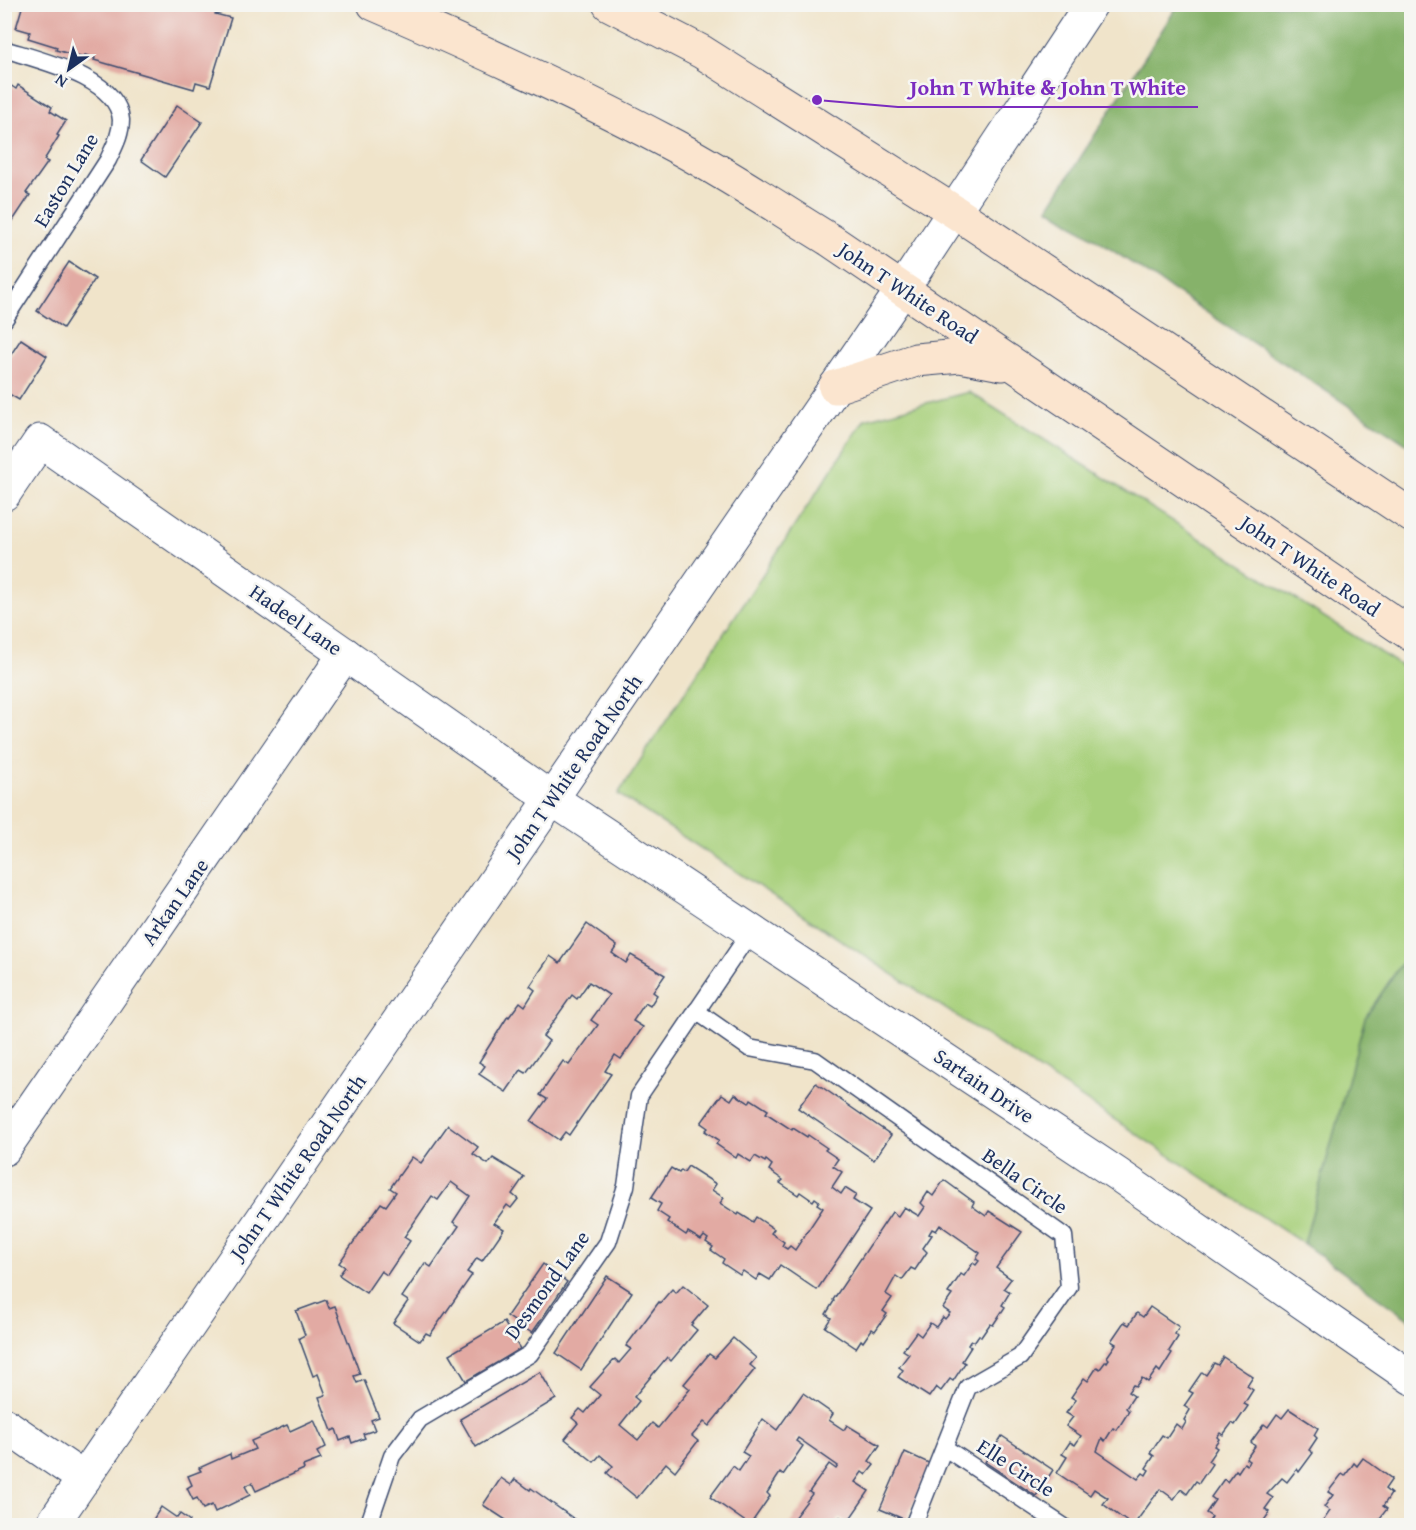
<svg xmlns="http://www.w3.org/2000/svg" width="1416" height="1530" viewBox="0 0 1416 1530" font-family="'Gentium Book Plus',serif">
  <style>
    .green { fill: #a8d07b; stroke: #62806c; stroke-width: 1.5 }
    .forest { fill: #86b26b; stroke: #507064; stroke-width: 1.5 }
    .building { fill: #e2aaa3 }
    .lines { fill: none; stroke-linecap: round; stroke-linejoin: round }
    .service-casing { stroke: #3b4a6e; stroke-width: 19 }
    .minor-casing { stroke: #3b4a6e; stroke-width: 35 }
    .tertiary-casing { stroke: #3b4a6e; stroke-width: 35 }
    .secondary-casing { stroke: #3b4a6e; stroke-width: 35 }
    .service { stroke: #fff; stroke-width: 16 }
    .minor { stroke: #fff; stroke-width: 33 }
    .tertiary { stroke: #fff; stroke-width: 33 }
    .secondary { stroke: #fbe5cf; stroke-width: 33 }
    .labels { text-anchor: middle; stroke-width: 5; stroke-linejoin: round; paint-order: stroke }
    .street-label { font-size: 21px; fill: #1b2f5e; stroke: #f6f6f2 }
    .leader { fill: none; stroke: #7b2cbf; stroke-width: 2 }
    .callout-dot { fill: #7b2cbf; stroke: #f6f6f2; stroke-width: 2 }
    .callout-label { font-size: 22px; text-anchor: middle; font-weight: bold; fill: #7b2cbf; stroke: #f6f6f2; stroke-width: 5; stroke-linejoin: round; paint-order: stroke }
  </style>
  <rect width="100%" height="100%" fill="#f6f6f2"/>
  <filter id="ink" filterUnits="userSpaceOnUse"><feTurbulence type="fractalNoise" baseFrequency=".0167" numOctaves="2"/><feDisplacementMap in="SourceGraphic" scale="12" xChannelSelector="R" yChannelSelector="G"/><feConvolveMatrix kernelMatrix="1 2 1 2 8 2 1 2 1" color-interpolation-filters="sRGB"/></filter>
  <filter id="wash" filterUnits="userSpaceOnUse"><feTurbulence type="fractalNoise" baseFrequency=".008" numOctaves="4" result="noise"/><feDisplacementMap in="SourceGraphic" scale="24" xChannelSelector="R" yChannelSelector="G"/><feGaussianBlur stdDeviation="1.35" result="paint"/><feColorMatrix in="noise" values="0 0 0 0 0 0 0 0 0 0 0 0 0 0 0 0 0 1.4 0 .05"/><feComposite in="paint" operator="in"/></filter>
  <g filter="url(#wash)">
    <rect width="100%" height="100%" fill="#f0e4ca"/>
    <polygon class="green" points="969,392 1411,672 1411,949 1365,1018 1304,1244 618,794 865,419"/>
    <g class="forest">
      <polygon points="1178,5 1411,5 1411,447 1048,208"/>
      <polygon points="1411,949 1411,1321 1304,1244 1365,1018"/>
    </g>
    <g id="blocks">
      <g class="building">
        <polygon points="23,4 213,4 217,6 215,14 231,18 210,86 196,82 194,89 94,60 95,58 85,55 84,58 56,50 57,47 28,38 30,32 16,28"/>
        <polygon points="4,81 16,89 18,85 52,107 50,111 66,121 57,135 59,136 44,160 48,162 26,193 30,195 8,228 6,226 4,229"/>
        <polygon points="177,105 202,122 165,177 141,160"/>
        <polygon points="69,262 95,279 63,328 37,311"/>
        <polygon points="21,339 47,356 19,400 4,391 4,365"/>
        <polygon points="587,924 617,946 612,953 626,963 631,955 665,975 653,992 657,995 650,1006 645,1003 633,1021 643,1027 621,1059 615,1055 605,1071 611,1074 569,1135 565,1132 559,1140 531,1121 547,1099 540,1095 563,1061 569,1065 598,1025 591,1020 609,995 589,982 577,999 572,995 543,1036 549,1041 526,1073 521,1070 506,1092 479,1074 485,1066 479,1062 508,1016 509,1017 520,1002 525,1006 535,990 530,986 550,956 560,963"/>
        <polygon points="816,1083 891,1135 874,1160 798,1108"/>
        <polygon points="722,1094 731,1100 735,1094 749,1103 751,1099 768,1110 766,1113 792,1130 793,1128 807,1137 808,1135 827,1148 825,1150 838,1159 833,1166 842,1172 832,1187 841,1194 845,1188 856,1195 853,1200 870,1211 817,1290 780,1265 770,1280 760,1274 756,1280 743,1271 740,1275 722,1263 724,1259 711,1250 713,1247 706,1242 708,1239 704,1236 701,1240 688,1232 686,1235 667,1222 669,1219 657,1211 661,1204 651,1198 671,1168 679,1173 681,1170 684,1172 688,1166 716,1184 712,1190 724,1198 720,1203 738,1215 739,1213 753,1222 756,1217 774,1229 771,1233 784,1242 782,1246 787,1249 790,1246 795,1250 823,1208 817,1204 819,1201 815,1198 813,1201 800,1192 798,1195 780,1183 783,1180 769,1170 772,1165 766,1160 765,1162 755,1156 751,1162 738,1154 736,1158 716,1144 719,1140 705,1131 708,1128 701,1123"/>
        <polygon points="448,1125 478,1147 473,1154 488,1164 493,1158 524,1177 512,1194 518,1199 511,1208 507,1205 494,1223 504,1229 482,1261 477,1258 467,1272 472,1275 430,1335 426,1333 420,1341 393,1323 408,1301 402,1297 425,1263 431,1267 459,1226 453,1222 470,1196 451,1182 438,1200 432,1196 404,1237 410,1241 387,1275 381,1271 366,1293 339,1275 345,1267 339,1263 381,1203 386,1206 396,1192 390,1188 412,1157 421,1163"/>
        <polygon points="944,1180 974,1202 972,1206 986,1216 989,1211 1022,1232 996,1268 1011,1279 1004,1288 1010,1292 1002,1305 1005,1307 993,1325 990,1324 981,1337 979,1335 974,1342 971,1340 968,1345 971,1347 962,1361 965,1363 953,1381 950,1379 941,1391 936,1387 929,1397 898,1377 903,1370 899,1367 909,1354 903,1350 916,1332 921,1336 930,1323 936,1327 943,1317 945,1319 950,1313 943,1308 952,1295 948,1293 961,1274 964,1276 973,1263 976,1265 979,1261 976,1259 980,1253 940,1225 936,1231 932,1229 929,1234 932,1235 923,1248 927,1252 915,1270 911,1268 902,1280 896,1276 886,1294 892,1298 883,1311 887,1314 875,1331 872,1329 863,1342 861,1340 856,1348 825,1327 831,1318 826,1314 834,1301 833,1300 892,1212 898,1216 904,1207 919,1216 925,1207 921,1203 928,1192 933,1196"/>
        <polygon points="543,1264 567,1282 532,1333 507,1316"/>
        <polygon points="607,1276 632,1292 581,1370 556,1353"/>
        <polygon points="683,1285 708,1305 691,1325 697,1330 671,1361 667,1357 634,1397 639,1401 620,1425 638,1440 652,1423 658,1428 690,1389 684,1384 709,1354 715,1358 733,1338 756,1358 750,1365 755,1369 709,1426 704,1422 692,1436 698,1441 675,1471 666,1463 637,1498 607,1473 613,1466 600,1455 594,1462 565,1439 578,1423 572,1418 580,1409 585,1413 600,1395 590,1387 615,1359 619,1363 631,1349 626,1346 659,1302 660,1303 672,1289 676,1293"/>
        <polygon points="326,1300 329,1308 335,1306 360,1374 354,1376 357,1383 364,1380 379,1417 371,1420 375,1430 363,1434 365,1438 352,1443 350,1437 340,1441 336,1429 332,1431 319,1397 326,1395 318,1374 313,1376 299,1338 305,1335 296,1311"/>
        <polygon points="1150,1307 1179,1327 1175,1334 1178,1337 1169,1351 1172,1353 1160,1372 1157,1369 1148,1382 1142,1378 1136,1386 1133,1385 1128,1392 1134,1396 1126,1408 1129,1411 1117,1430 1113,1428 1105,1441 1102,1438 1097,1451 1138,1479 1143,1473 1146,1475 1149,1470 1146,1468 1154,1456 1150,1453 1162,1435 1167,1438 1176,1424 1182,1429 1186,1422 1184,1420 1190,1410 1184,1406 1193,1393 1189,1391 1202,1372 1206,1375 1214,1363 1218,1365 1223,1357 1253,1377 1247,1386 1253,1390 1244,1404 1248,1406 1235,1425 1232,1423 1223,1435 1220,1433 1217,1437 1219,1439 1214,1446 1217,1448 1208,1461 1212,1464 1199,1483 1196,1481 1187,1494 1181,1489 1174,1499 1160,1489 1133,1526 1103,1504 1108,1498 1094,1489 1090,1495 1057,1473 1067,1457 1062,1454 1070,1442 1075,1445 1081,1436 1066,1426 1073,1417 1066,1413 1076,1400 1071,1397 1084,1378 1088,1381 1097,1367 1100,1369 1106,1361 1107,1362 1109,1359 1107,1357 1116,1344 1111,1341 1124,1322 1129,1325 1137,1313 1143,1317"/>
        <polygon points="504,1322 520,1349 466,1381 450,1354"/>
        <polygon points="540,1372 556,1399 476,1447 460,1419"/>
        <polygon points="803,1393 833,1414 829,1420 844,1430 847,1425 880,1445 869,1461 874,1465 866,1475 862,1472 855,1482 869,1491 847,1523 840,1517 834,1526 788,1526 812,1494 809,1492 829,1464 836,1469 838,1466 798,1438 796,1441 803,1446 783,1475 780,1473 767,1493 770,1496 750,1525 710,1497 733,1466 739,1471 749,1456 742,1452 763,1419 777,1430"/>
        <polygon points="1289,1409 1318,1428 1314,1435 1317,1438 1309,1450 1313,1453 1299,1472 1297,1469 1287,1482 1282,1478 1267,1494 1273,1498 1265,1509 1270,1512 1260,1526 1206,1526 1212,1517 1206,1513 1215,1500 1211,1497 1224,1479 1227,1482 1236,1470 1238,1472 1244,1463 1247,1465 1249,1461 1246,1459 1255,1446 1251,1442 1264,1424 1268,1427 1277,1414 1282,1418"/>
        <polygon points="314,1420 326,1447 317,1452 321,1459 303,1466 304,1469 256,1491 252,1483 245,1486 250,1495 215,1512 212,1505 203,1509 197,1498 193,1500 187,1488 192,1485 188,1476 201,1471 199,1468 230,1454 231,1459 255,1449 251,1441 287,1425 290,1431"/>
        <polygon points="1002,1436 1053,1470 1036,1496 985,1462"/>
        <polygon points="905,1452 931,1464 906,1520 880,1509"/>
        <polygon points="1363,1458 1392,1479 1385,1489 1391,1494 1383,1506 1387,1509 1374,1526 1323,1526 1326,1522 1323,1521 1330,1511 1324,1507 1333,1495 1328,1492 1342,1474 1345,1476 1354,1463 1357,1466"/>
        <polygon points="501,1478 511,1485 515,1479 530,1490 531,1488 574,1519 570,1526 502,1526 506,1520 483,1505"/>
        <polygon points="161,1507 177,1518 180,1514 190,1521 187,1526 149,1526"/>
      </g>
    </g>
  </g>
  <g filter="url(#ink)">
    <use href="#blocks" fill-opacity="0" stroke="#3b4a6e" stroke-width="1.5"/>
    <g class="lines">
      <g class="service-casing">
        <g id="service">
          <path d="M4,49C38,60 118,77 121,120C121,135 114,147 108,160L4,320"/>
          <polyline points="696,1011 749,1048 815,1060 1064,1236 1069,1287 1020,1357 968,1387 913,1526"/>
          <polyline points="945,1448 1063,1526"/>
          <polyline points="368,1526 392,1456 420,1419 530,1354 608,1242 626,1186 639,1096 751,931"/>
        </g>
      </g>
      <g class="minor-casing">
        <g id="minor">
          <polyline points="4,494 40,441 552,799 1117,1174 1412,1378"/>
          <polyline points="4,1149 345,654"/>
          <polyline points="4,1424 84,1479"/>
          <polyline points="51,1526 902,290"/>
        </g>
      </g>
      <g class="tertiary-casing">
        <polyline id="tertiary" points="902,290 1091,4"/>
      </g>
      <g class="secondary-casing">
        <g id="secondary">
          <path d="M374,4C474,47 571,91 667,142C723,171 776,207 830,240L1412,635"/>
          <polyline points="609,4 702,52 955,212 1412,516"/>
          <polyline points="835,387 916,360 960,356 1002,364"/>
        </g>
      </g>
      <use href="#service" class="service"/>
      <use href="#minor" class="minor"/>
      <use href="#tertiary" class="tertiary"/>
      <use href="#secondary" class="secondary"/>
    </g>
  </g>
  <g class="labels">
    <g class="street-label">
      <text transform="translate(66 180) rotate(-59)" y="7">Easton Lane</text>
      <text transform="translate(908 293) rotate(34)" y="7">John T White Road</text>
      <text transform="translate(1310 566) rotate(34)" y="7">John T White Road</text>
      <text transform="translate(296 620) rotate(35)" y="7">Hadeel Lane</text>
      <text transform="translate(574 767) rotate(-55)" y="7">John T White Road North</text>
      <text transform="translate(175 902) rotate(-55)" y="7">Arkan Lane</text>
      <text transform="translate(984 1086) rotate(34)" y="7">Sartain Drive</text>
      <text transform="translate(298 1167) rotate(-55)" y="7">John T White Road North</text>
      <text transform="translate(1025 1181) rotate(35)" y="7">Bella Circle</text>
      <text transform="translate(547 1285) rotate(-54)" y="7">Desmond Lane</text>
      <text transform="translate(1016 1468) rotate(33)" y="7">Elle Circle</text>
    </g>
  </g>
  <path class="leader" d="M817 100L898 107H1198"/>
  <circle class="callout-dot" cx="817" cy="100" r="6"/>
  <g class="callout-label">
    <text x="1048" y="95">John T White &amp; John T White</text>
  </g>
  <rect width="1416" height="1530" fill="none" stroke="#f6f6f2" stroke-width="24"/>
  <g transform="translate(69 69) rotate(214)" stroke="#f6f6f2" stroke-width="4.5" paint-order="stroke">
  <path d="M0-4.5L10 22L0 15L-10 22Z" fill="#1b2f5e"/>
  <text y="-9" font-size="16" font-weight="bold" text-anchor="middle" fill="#1b2f5e">N</text>
  </g>
</svg>
